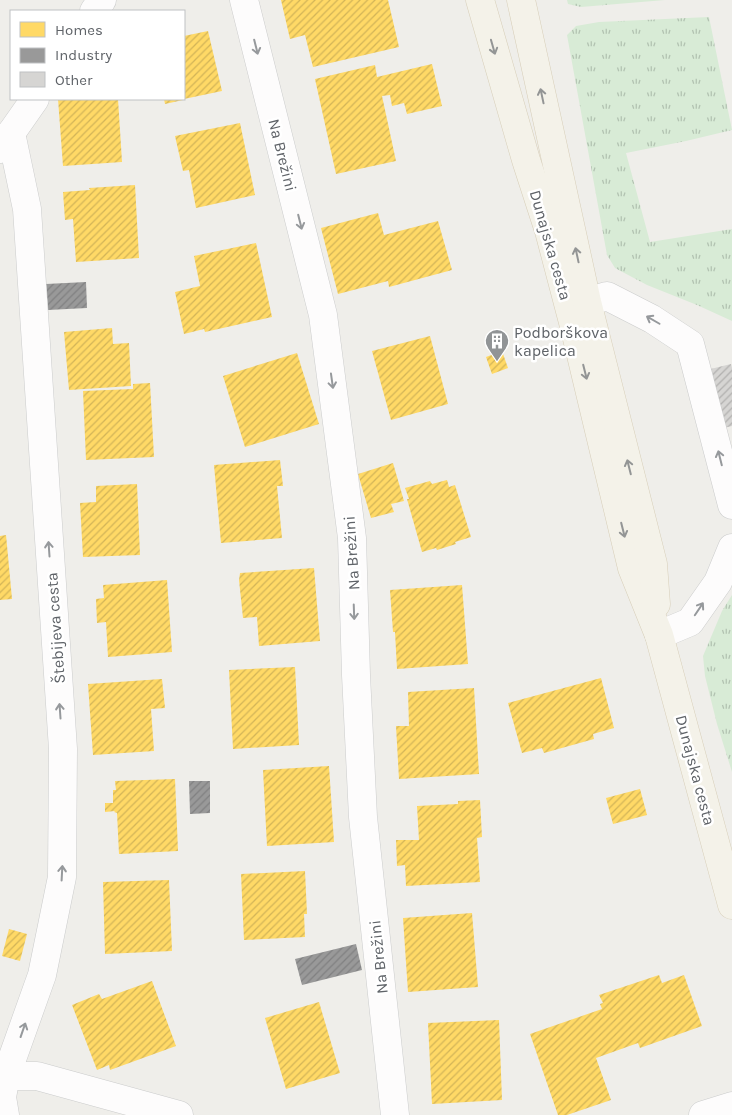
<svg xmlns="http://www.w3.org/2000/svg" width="732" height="1115" viewBox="0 0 732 1115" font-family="Karla,sans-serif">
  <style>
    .grass { fill: url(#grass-tufts) }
    .homes { fill: url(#homes-hatch) }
    .industry { fill: url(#industry-hatch) }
    .building { fill: url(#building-hatch) }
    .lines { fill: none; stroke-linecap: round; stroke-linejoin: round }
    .minor-casing { stroke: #cbcccc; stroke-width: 29 }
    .major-casing { stroke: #d7ceb8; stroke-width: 29 }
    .minor { stroke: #fdfcfc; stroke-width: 28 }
    .major { stroke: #f4f2e9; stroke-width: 28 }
    .oneway { stroke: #96999c }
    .oneway2 { stroke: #939595 }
    .labels { text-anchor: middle; stroke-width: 5; stroke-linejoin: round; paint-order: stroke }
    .street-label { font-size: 16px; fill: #5f6368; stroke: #fff }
    .poi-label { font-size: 16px; fill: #5f6368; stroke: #fff; text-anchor: start }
  </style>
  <defs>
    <pattern id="grass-tufts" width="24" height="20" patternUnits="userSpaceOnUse" patternTransform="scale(1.25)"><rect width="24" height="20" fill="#d8ebd6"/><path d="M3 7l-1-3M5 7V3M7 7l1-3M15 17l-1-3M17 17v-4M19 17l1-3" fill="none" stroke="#b2c2b1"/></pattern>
    <pattern id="homes-hatch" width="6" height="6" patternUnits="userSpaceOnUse" patternTransform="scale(1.25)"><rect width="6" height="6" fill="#ffd966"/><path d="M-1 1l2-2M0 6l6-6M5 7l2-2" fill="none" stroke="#d2b458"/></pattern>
    <pattern id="industry-hatch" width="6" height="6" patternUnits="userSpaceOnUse" patternTransform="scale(1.25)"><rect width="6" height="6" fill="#999"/><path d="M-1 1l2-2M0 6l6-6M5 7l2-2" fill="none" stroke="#808081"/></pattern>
    <pattern id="building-hatch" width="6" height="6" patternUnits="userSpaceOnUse" patternTransform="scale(1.25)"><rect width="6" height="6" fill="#d6d5d3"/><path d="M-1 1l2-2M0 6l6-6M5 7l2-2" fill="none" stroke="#b1b0af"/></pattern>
  </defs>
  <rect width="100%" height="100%" fill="#efeeea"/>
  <g class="grass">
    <polygon points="567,0 665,0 581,7 568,4"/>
    <polygon points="709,17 732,130 686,141 626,153 650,242 732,229 732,321 697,305 647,285 615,268 607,255 567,35 576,26 599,22"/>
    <polygon points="732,595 732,772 717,724 705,676 703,656 722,611"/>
  </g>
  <g class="homes">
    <polygon points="281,0 388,0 399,47 313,67 305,35 290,39"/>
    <polygon points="208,31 222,91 184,99 184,36"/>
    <polygon points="432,64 442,106 407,114 404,103 392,106 390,95 382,96 396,161 336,174 315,79 375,65 377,77"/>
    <polygon points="58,99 118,99 122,162 63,166"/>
    <polygon points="164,99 183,99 183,100 165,104"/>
    <polygon points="240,123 255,195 196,208 189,170 183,171 175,136"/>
    <polygon points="135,185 139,258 76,262 73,219 65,220 63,192 90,190 89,188"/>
    <polygon points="378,213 384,235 438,221 452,270 389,287 388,281 338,294 321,228"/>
    <polygon points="256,243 272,317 205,332 204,329 184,334 175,292 200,286 194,256"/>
    <polygon points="112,328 113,344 129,343 131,386 69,390 64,332"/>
    <polygon points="430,336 448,404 391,420 372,351"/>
    <polygon points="502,351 508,368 492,374 486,357"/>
    <polygon points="297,353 319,424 245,447 223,376"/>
    <polygon points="150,383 154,457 86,460 83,391 133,389 133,384"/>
    <polygon points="280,460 283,486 277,486 282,538 221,543 214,465"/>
    <polygon points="393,463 404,501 391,504 394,512 371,518 358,474"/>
    <polygon points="447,480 449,487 455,485 471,537 455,542 456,544 437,550 436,548 422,552 407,499 409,499 405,488 430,481 432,484"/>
    <polygon points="137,484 140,555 83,557 80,503 96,502 96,486"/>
    <polygon points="6,535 12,599 0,600 0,536"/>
    <polygon points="314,568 320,641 259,646 257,617 243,618 239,580 240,573"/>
    <polygon points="167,580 172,652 108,657 106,622 97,623 96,599 104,598 103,585"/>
    <polygon points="462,585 468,664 397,669 395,632 393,632 390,590"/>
    <polygon points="295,667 299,745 233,749 229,670"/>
    <polygon points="601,678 614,728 593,734 594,739 544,753 542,748 522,753 508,703"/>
    <polygon points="162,679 165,708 151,709 154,751 93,755 88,684"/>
    <polygon points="474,688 479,774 399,779 396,726 409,726 408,692"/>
    <polygon points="329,766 334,842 267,846 263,770"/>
    <polygon points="175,779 178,851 119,854 117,813 114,812 115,811 105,812 105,803 113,803 113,790 116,790 115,781"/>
    <polygon points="640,789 647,815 613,824 606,798"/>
    <polygon points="480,800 482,837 477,838 480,882 406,886 405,865 397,866 396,840 419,840 417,806 458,804 458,801"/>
    <polygon points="305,871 307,914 304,914 305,937 244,940 241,874"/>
    <polygon points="169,880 172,951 105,954 103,882"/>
    <polygon points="472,913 478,987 408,992 403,918"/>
    <polygon points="9,929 27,934 20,961 2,956"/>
    <polygon points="659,975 662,983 684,975 702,1026 640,1048 638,1043 596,1058 611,1100 567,1115 558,1115 530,1034 602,1009 600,1004 603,1003 599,995"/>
    <polygon points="152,981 176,1046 110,1070 109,1065 97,1070 72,1005 99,994 102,999"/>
    <polygon points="319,1002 340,1073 286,1089 265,1018"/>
    <polygon points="499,1020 502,1100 432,1104 428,1023"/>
  </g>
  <g class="industry">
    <polygon points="86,282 87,308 48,310 46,284"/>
    <polygon points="189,781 210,781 210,813 190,814"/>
    <polygon points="356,944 362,970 302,985 295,959"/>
  </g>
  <polygon class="building" points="731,364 732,368 732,426 703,433 690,374"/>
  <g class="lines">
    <g class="minor-casing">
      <g id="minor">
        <polyline points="244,0 323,315 352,538 356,675 363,817 395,1115"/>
        <polyline points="94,11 102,0"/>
        <polyline points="0,149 35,99"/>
        <polyline points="587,302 607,296 652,319 690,344 732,505"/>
        <polyline points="659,635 690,622 718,582 732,548"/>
        <polyline points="0,1076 37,1076 179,1115"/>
        <polyline points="5,1115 2,1097 6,1076 42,975 62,877 63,749 27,209 11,133"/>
        <polyline points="703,1115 732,1106"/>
      </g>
    </g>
    <g class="major-casing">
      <g id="major">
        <polyline points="480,0 526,160 549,231 574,326 632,568 659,635 732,905"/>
        <polyline points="521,0 587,302 653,564 656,604"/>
      </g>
    </g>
    <use href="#minor" class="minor"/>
    <use href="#major" class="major"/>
  </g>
  <defs><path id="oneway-shaft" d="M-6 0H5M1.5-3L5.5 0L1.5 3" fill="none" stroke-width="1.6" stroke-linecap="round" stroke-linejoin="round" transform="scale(1.25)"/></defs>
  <g class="oneway">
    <use href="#oneway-shaft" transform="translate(256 47) rotate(76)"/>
    <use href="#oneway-shaft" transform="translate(300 222) rotate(76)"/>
    <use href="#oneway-shaft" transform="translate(653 320) rotate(-150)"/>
    <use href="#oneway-shaft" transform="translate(332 381) rotate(82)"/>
    <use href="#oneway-shaft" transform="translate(720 458) rotate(-104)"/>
    <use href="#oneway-shaft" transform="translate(49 549) rotate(-94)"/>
    <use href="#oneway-shaft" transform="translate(699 609) rotate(-56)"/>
    <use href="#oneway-shaft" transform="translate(354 612) rotate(88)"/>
    <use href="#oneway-shaft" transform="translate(60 711) rotate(-94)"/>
    <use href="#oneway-shaft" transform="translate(62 873) rotate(-87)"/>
    <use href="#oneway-shaft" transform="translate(23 1030) rotate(-71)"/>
  </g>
  <g class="oneway2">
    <use href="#oneway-shaft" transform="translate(493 47) rotate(74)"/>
    <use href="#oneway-shaft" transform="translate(542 96) rotate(-102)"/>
    <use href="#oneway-shaft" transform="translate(577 255) rotate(-102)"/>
    <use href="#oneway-shaft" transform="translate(585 372) rotate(76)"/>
    <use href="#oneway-shaft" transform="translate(629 467) rotate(-104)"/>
    <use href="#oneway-shaft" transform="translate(623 530) rotate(76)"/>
  </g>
  <defs>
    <g id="building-pin" transform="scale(1.25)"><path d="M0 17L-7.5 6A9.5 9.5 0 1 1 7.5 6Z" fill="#919496" stroke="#fff"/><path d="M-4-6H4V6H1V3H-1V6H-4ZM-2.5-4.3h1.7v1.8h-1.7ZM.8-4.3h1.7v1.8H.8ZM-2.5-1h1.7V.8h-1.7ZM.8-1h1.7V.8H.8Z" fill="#fff"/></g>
  </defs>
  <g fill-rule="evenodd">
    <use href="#building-pin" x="497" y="341"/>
  </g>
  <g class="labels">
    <g class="street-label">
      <text transform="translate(283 155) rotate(76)" y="6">Na Brežini</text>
      <text transform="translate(551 245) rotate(74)" y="6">Dunajska cesta</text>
      <text transform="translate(351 553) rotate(-94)" y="6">Na Brežini</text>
      <text transform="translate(55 628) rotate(-94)" y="6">Štebijeva cesta</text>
      <text transform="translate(696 770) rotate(75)" y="6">Dunajska cesta</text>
      <text transform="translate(378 957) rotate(-96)" y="6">Na Brežini</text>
    </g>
    <g class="poi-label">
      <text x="514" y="338">Podborškova<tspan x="514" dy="18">kapelica</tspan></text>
    </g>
  </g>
  <rect x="10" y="10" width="175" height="90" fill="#ffffff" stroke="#bfc1c3"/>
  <rect x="20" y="22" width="25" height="15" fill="#ffd966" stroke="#bfc1c3"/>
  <text x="55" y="35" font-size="15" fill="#5f6368">Homes</text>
  <rect x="20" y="48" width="25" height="15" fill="#999999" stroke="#bfc1c3"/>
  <text x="55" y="60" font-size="15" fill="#5f6368">Industry</text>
  <rect x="20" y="72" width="25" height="15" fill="#d6d5d3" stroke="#bfc1c3"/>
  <text x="55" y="85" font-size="15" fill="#5f6368">Other</text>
</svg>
